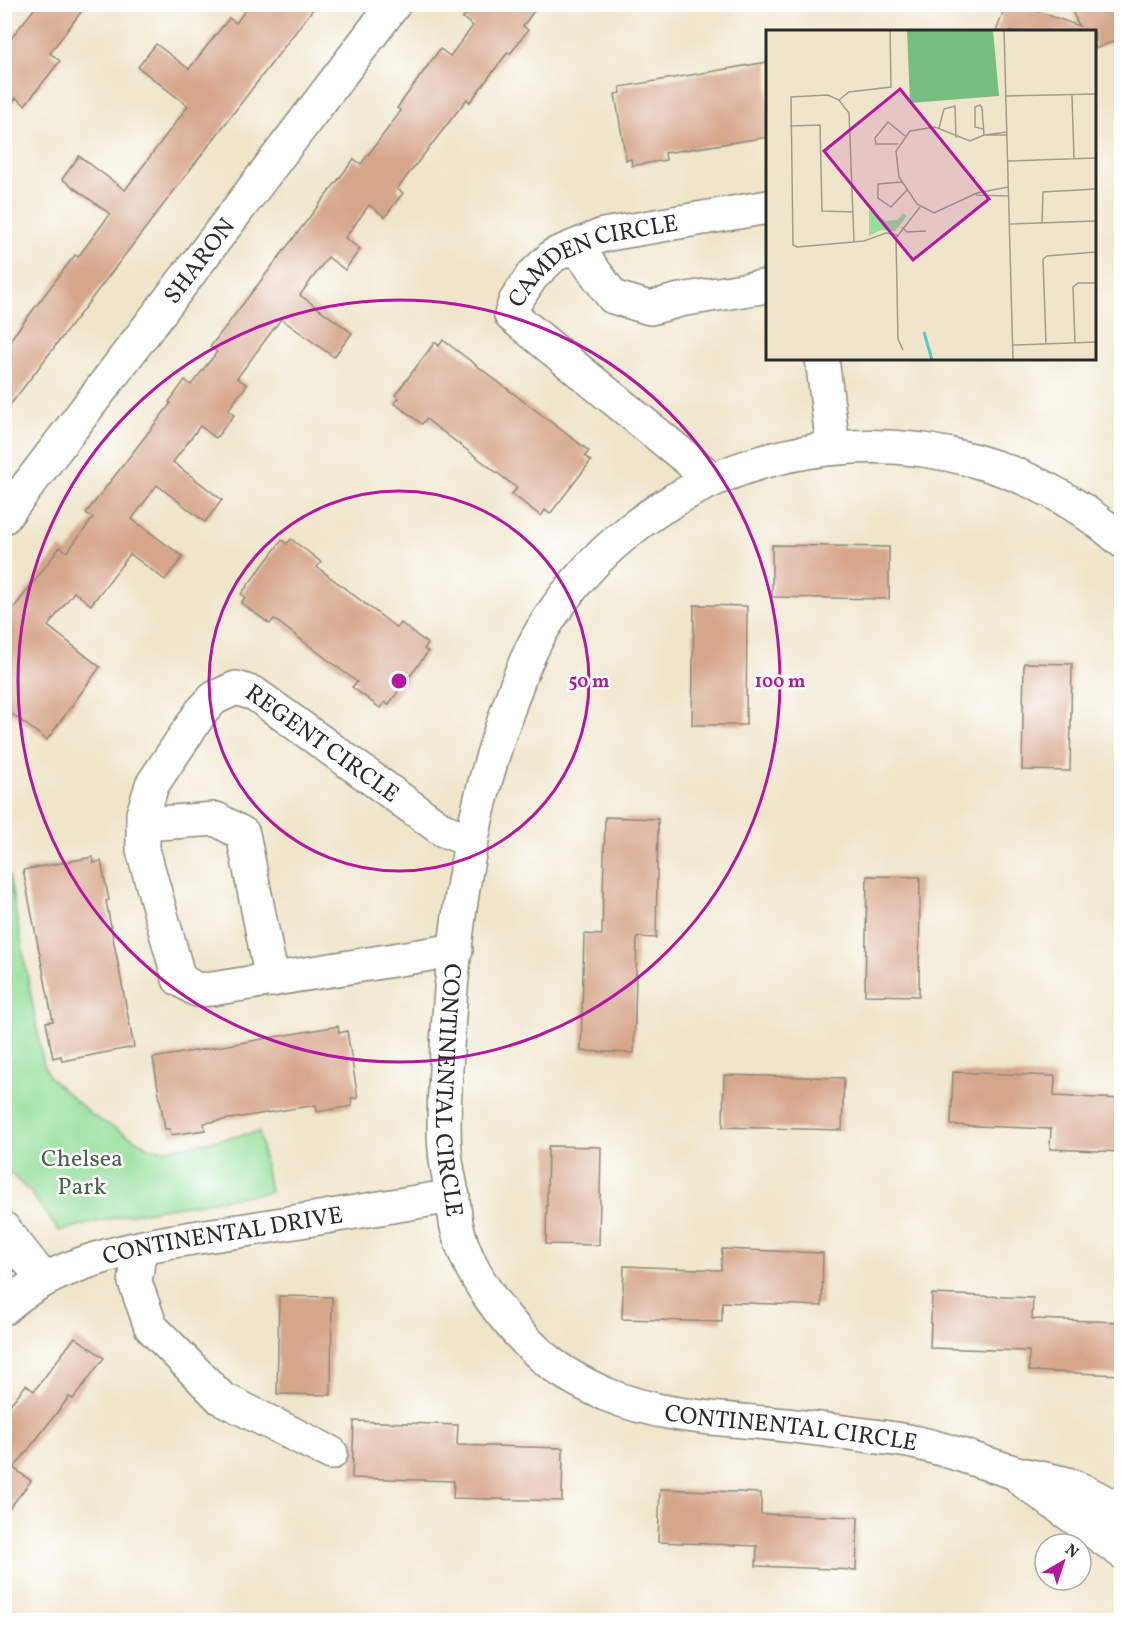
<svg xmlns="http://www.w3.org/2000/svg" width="1126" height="1625" viewBox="0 0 1126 1625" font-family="Vollkorn,serif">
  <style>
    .green { fill: #94df9b; stroke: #608563; stroke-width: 1.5 }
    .building { fill: #d6a68b }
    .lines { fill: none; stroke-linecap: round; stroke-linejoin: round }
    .minor-casing { stroke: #8d887a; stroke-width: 36 }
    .minor { stroke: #fff; stroke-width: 33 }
    .ring { fill: none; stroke: #b5179e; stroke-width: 3 }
    .labels { text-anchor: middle; stroke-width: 5; stroke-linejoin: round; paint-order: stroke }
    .street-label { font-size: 24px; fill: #2b2b2b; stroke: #fff }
    .park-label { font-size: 24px; fill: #4a614d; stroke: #fff }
    .inset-river { fill: none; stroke: #59c7ce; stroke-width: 3 }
    .inset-road { fill: none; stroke: #a19b8a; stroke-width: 1.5 }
    .view { fill: #b5179e; fill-opacity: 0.15; stroke: #b5179e; stroke-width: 3 }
    .inset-edge { fill: none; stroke: #2b2b2b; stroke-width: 3 }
    .centre { fill: #b5179e; stroke: #fff; stroke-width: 3 }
    .ring-label { font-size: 18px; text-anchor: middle; font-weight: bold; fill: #b5179e; stroke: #fff; stroke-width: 5; stroke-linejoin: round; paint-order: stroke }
  </style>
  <rect width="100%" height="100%" fill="#fff"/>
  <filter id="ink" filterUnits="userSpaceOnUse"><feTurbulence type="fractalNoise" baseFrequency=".0167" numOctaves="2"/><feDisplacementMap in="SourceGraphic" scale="12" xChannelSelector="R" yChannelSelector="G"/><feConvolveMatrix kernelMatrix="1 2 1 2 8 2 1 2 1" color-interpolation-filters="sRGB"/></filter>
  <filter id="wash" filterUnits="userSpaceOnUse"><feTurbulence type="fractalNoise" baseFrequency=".008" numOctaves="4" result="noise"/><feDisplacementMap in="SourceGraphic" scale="24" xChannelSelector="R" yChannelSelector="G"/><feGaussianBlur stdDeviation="1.35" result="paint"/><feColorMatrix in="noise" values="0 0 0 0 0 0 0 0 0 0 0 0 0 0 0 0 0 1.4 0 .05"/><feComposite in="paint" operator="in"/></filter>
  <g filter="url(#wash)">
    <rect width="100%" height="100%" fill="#efe5ca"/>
    <polygon class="green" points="5,871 9,875 43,1062 49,1077 93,1116 147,1146 163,1150 259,1132 270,1192 131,1214 59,1231 31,1193 5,1168"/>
    <g id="blocks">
      <g class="building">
        <polygon points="38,4 87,4 50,53 60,61 25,105 16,98 4,113 4,47"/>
        <polygon points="250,4 317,4 4,413 4,348 75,255 78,257 110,214 62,179 79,156 125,190 188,106 138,67 156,44 189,69 229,18 236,23"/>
        <polygon points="473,4 539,4 523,26 528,30 510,54 508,52 470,102 467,99 397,189 403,193 385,217 369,205 345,238 360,249 345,270 328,257 300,295 352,333 334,357 281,319 237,378 247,385 228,410 234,415 216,438 200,426 173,462 222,500 205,522 157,485 132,519 183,557 165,580 130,554 91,605 74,592 48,626 100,667 47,740 4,708 4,621 60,547 67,552 93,518 86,513 171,403 169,402 185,380 191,385 217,352 210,347 354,159 361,164 401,111 397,108 440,49 450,56 473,26 463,18"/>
        <polygon points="1006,4 1017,4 1079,26 1072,11 1088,4 1122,4 1122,38 1095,49 1095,32 996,32"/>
        <polygon points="768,62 768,137 665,153 666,160 632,166 631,159 626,160 615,94 621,93 620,87"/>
        <polygon points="443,340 589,451 585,456 591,461 550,514 545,510 541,516 512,494 517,488 426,419 422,424 394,403 399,398 395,395 435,342 439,346"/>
        <polygon points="291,539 321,562 317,567 397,628 401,623 428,644 424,649 428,652 388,705 385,702 380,708 352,687 357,682 274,619 270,624 241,603 245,597 241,594 282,540 287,544"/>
        <polygon points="772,545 889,547 889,599 772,597"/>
        <polygon points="694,605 747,606 746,725 692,725"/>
        <polygon points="1024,663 1072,664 1070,771 1022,770"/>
        <polygon points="605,817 658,819 656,938 637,937 634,1053 581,1051 584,934 602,935"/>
        <polygon points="93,857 94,863 101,861 109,900 106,901 134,1047 62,1061 61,1056 53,1058 46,1022 53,1021 23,870"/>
        <polygon points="867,876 920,877 919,996 865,995"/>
        <polygon points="338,1026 339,1033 347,1031 358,1098 351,1098 352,1106 317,1112 316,1105 204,1123 205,1130 171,1135 170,1129 165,1129 153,1058"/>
        <polygon points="953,1072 1055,1076 1054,1096 1122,1099 1122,1152 1050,1149 1051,1129 951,1125"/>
        <polygon points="724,1075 844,1078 842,1130 723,1127"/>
        <polygon points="548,1146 601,1147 599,1245 546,1244"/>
        <polygon points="722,1249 823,1253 822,1306 722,1302 722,1322 622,1319 624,1266 721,1270"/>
        <polygon points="932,1294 1033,1298 1032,1319 1122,1322 1122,1375 1029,1371 1029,1351 930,1348"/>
        <polygon points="279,1296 332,1297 331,1395 277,1394"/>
        <polygon points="75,1337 104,1358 73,1399 69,1397 14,1468 31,1481 4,1515 4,1412 26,1385 34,1391"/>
        <polygon points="354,1421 458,1425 457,1445 563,1448 562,1501 453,1498 454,1481 352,1478"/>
        <polygon points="660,1489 761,1493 761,1514 858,1517 856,1570 756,1566 757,1546 658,1542"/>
      </g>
    </g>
  </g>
  <g filter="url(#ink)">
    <use href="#blocks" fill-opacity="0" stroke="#8d887a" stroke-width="1.5"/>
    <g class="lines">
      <g class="minor-casing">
        <g id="minor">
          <polyline points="576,246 613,297 650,308 680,300 768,286"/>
          <polyline points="822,358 833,447"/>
          <path id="s1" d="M713,480L511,315L515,302L532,276L554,255L603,235L768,207"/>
          <path id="s2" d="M4,517L394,4"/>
          <path id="s3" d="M1122,541C945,384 664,429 542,630C526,657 516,686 506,715C468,821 453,935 447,1048C446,1081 442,1116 445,1150C446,1167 451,1184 453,1201C455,1211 455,1222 458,1231C469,1277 509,1327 543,1357C561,1373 583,1384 605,1394C665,1419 722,1418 786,1425C827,1430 868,1435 908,1441C942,1447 974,1460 1007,1470C1026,1477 1047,1478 1067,1484C1085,1490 1104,1502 1122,1512"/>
          <polyline points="143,824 216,819 243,834 272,980"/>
          <path id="s4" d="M456,950L212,989L197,990L179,979L143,850V814L152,785L201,712L214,698L236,688L255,694L443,830L472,841"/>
          <polyline points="4,1229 44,1280"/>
          <polyline points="140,1248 135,1282 151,1327 221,1398 331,1453"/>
          <path id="s5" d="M4,1308C66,1250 179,1241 258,1228C323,1217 388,1207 453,1196"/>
          <polyline points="1022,1480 1122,1552"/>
        </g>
      </g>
      <use href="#minor" class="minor"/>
    </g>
  </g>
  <g class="ring">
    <circle cx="399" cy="681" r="190"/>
    <circle cx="399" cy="681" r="381"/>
  </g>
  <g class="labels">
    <g class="street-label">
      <text dy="8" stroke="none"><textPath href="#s2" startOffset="322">SHARON</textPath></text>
      <text dy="8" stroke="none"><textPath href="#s1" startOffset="368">CAMDEN CIRCLE</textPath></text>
      <text dy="8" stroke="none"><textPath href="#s4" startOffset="718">REGENT CIRCLE</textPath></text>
      <text dy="8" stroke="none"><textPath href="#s3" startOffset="1142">CONTINENTAL CIRCLE</textPath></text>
      <text dy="8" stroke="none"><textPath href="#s5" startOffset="234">CONTINENTAL DRIVE</textPath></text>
      <text dy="8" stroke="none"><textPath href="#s3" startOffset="1700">CONTINENTAL CIRCLE</textPath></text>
    </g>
    <g class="park-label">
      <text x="82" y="1166">Chelsea<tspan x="82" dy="28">Park</tspan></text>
    </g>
  </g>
  <g transform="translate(766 30)">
    <rect width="330" height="330" fill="#efe5ca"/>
    <path d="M103,179L120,191L131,190L137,183L141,186L129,201L115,200L103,206Z" fill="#94df9b"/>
    <path d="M141,0H227L233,66L144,73Z" fill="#77be83"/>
    <path class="inset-river" d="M158,302L166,330"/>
    <path class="inset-road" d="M238,0L247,330M306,65L308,129M240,66L330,64M73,70L83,62L125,57L124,0M24,96L54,95L56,181L87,182M173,98L178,79L189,76L190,108M217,99L209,97V77L214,75L216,78L218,105L204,111L169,97L144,101L130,121L133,147L151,174L168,183L211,163L242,157M241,102L218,105H241M132,114H110L109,108L122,92L139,106M242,131L330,128M136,152L112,154V168L125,177L141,160M210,165L242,166M276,193L277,162L330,159M243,194L330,191M136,197L141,202L160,201M88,211L83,83L73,70L62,65L25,67L27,215L31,217L98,211L120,203L131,205M309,313L307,257L312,253H330M280,314L277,229L281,226L330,222M247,315L330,312M137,320L132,309L130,208L154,177"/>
    <path class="view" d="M134,59L223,169L147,230L58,121Z"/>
    <rect width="330" height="330" class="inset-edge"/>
  </g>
  <circle cx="399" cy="681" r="9" class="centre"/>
  <g class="ring-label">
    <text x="589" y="687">50 m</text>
    <text x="780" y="687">100 m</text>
  </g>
  <rect width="1126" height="1625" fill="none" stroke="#fff" stroke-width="24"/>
  <g transform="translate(1063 1562) rotate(39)"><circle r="28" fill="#ffffff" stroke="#aaaaaa" stroke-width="1.5"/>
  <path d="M0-4.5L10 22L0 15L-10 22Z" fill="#b5179e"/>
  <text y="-9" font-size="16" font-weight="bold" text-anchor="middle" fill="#2b2b2b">N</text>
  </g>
</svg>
